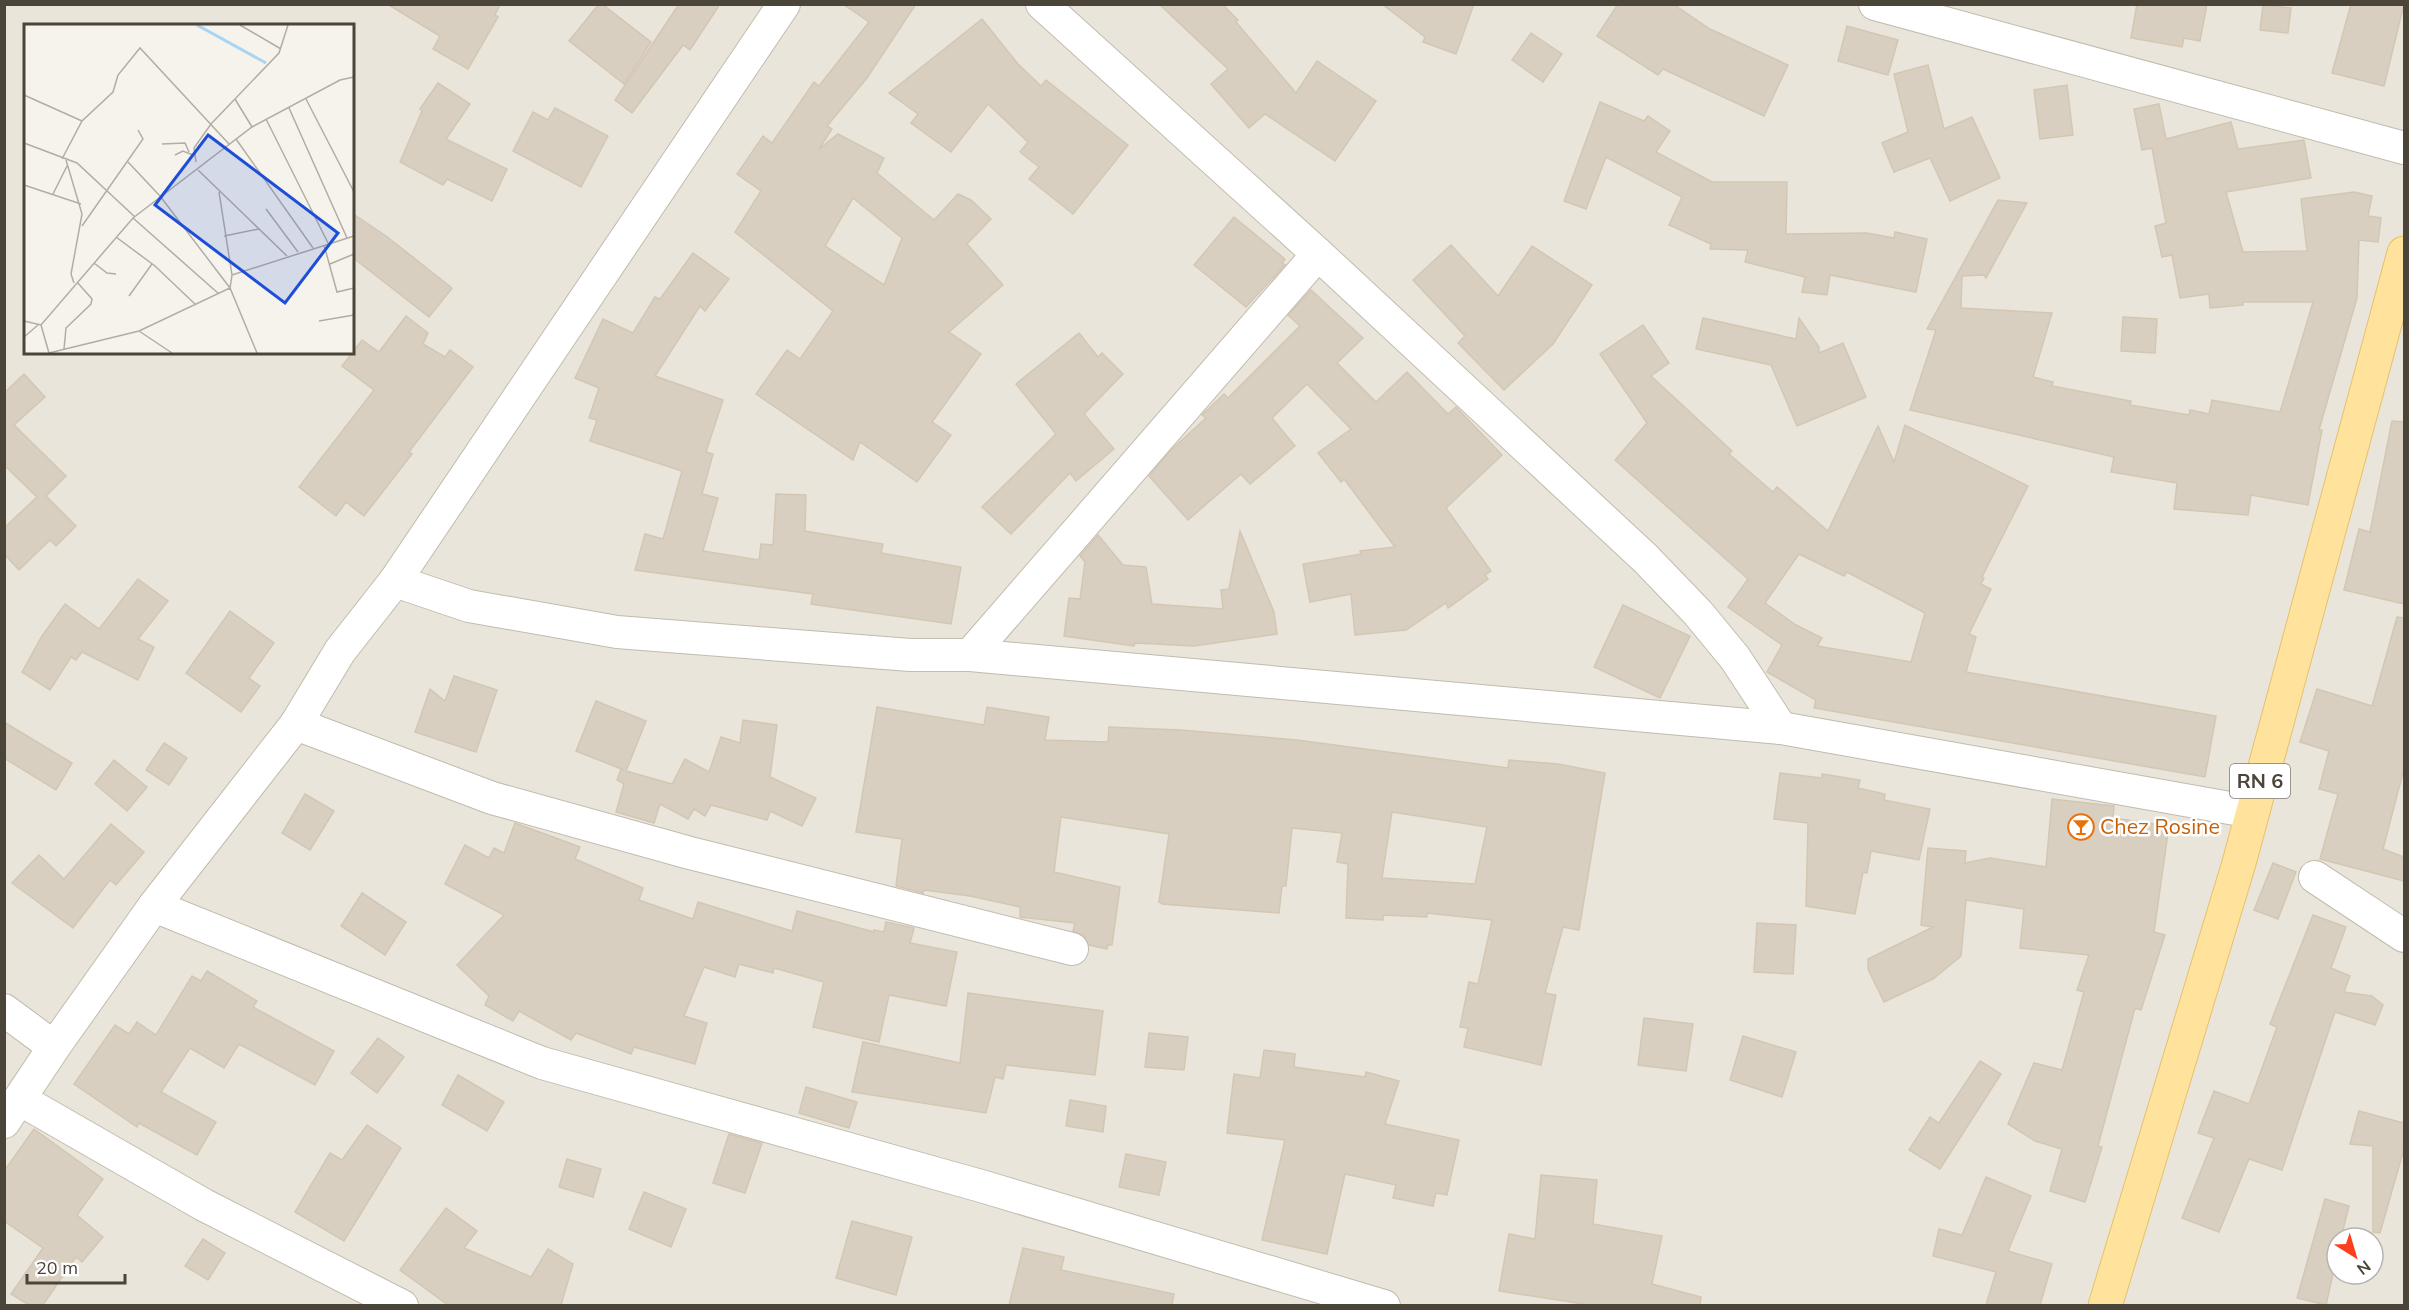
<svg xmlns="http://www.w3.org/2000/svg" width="2409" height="1310" viewBox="0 0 2409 1310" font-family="Mulish,sans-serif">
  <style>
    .residential { fill: #eae5da; fill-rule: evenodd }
    .building { fill: #d8cfc1; stroke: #d3c7b4; stroke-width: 1.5; fill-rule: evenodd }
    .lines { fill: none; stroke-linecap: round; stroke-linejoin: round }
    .minor-casing { stroke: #c2bbae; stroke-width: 34 }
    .major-casing { stroke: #e6c16a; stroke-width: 35 }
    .minor { stroke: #fff; stroke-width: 32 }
    .major { stroke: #ffe39c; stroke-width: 33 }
    .labels { text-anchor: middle; stroke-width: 5; stroke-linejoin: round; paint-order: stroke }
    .shield { fill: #fff; stroke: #817c74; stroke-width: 1.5 }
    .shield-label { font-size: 20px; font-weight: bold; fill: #4b4439 }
    .food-label { font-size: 21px; fill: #c56008; stroke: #fff; text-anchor: start }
    .inset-river { fill: none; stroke: #a9d4f2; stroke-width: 3 }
    .inset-road { fill: none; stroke: #b2ada4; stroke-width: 1.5 }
    .view { fill: #1d4ed8; fill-opacity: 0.15; stroke: #1d4ed8; stroke-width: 3 }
    .inset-edge { fill: none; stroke: #4b4439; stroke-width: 3 }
  </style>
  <rect width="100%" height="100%" fill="#f6f3ec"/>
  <path class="residential" d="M5,5H2404V1305H5ZM26,26H352V352H26ZM2337,1238H2373V1274H2337Z"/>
  <g class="building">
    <polygon points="387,4 500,4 495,15 498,17 468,69 433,49 440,36"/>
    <polygon points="599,4 602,4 651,42 624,84 569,41"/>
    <polygon points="679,4 720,4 690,50 683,45 632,113 615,100"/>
    <path d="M843,4H916L867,78L827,126L832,129L819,149L838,134L884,158L877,173L934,220L958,194L971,200L991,219L967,244L1003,285L949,332L981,354L932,422L951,435L917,482L860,442L853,460L756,394L787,350L800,359L833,311L735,232L761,191L737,174L763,136L772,143L814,82L819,86L869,22ZM853,198L902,238L884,285L825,246Z"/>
    <polygon points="1159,4 1222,4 1238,20 1236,22 1296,93 1317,61 1376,101 1335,161 1265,114 1249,128 1211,84 1228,69"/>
    <polygon points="1382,4 1474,4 1456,54 1423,42 1425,37"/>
    <polygon points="1618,4 1673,4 1710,29 1788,65 1764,116 1663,69 1658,75 1597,36"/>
    <polygon points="2137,4 2207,4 2200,41 2184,38 2182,47 2131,38"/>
    <polygon points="2351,4 2404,4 2384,86 2332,73"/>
    <polygon points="2263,5 2291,8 2288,33 2260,30"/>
    <polygon points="982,19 1018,64 1041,86 1046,80 1128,145 1073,214 1029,179 1039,167 1020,152 1028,142 988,104 951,152 911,123 918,114 889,93"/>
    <polygon points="1847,26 1898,40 1888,75 1838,61"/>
    <polygon points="1531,33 1562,54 1543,82 1512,60"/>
    <polygon points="1928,65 1944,129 1972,117 2000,178 1950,201 1930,158 1894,172 1882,143 1908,132 1894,74"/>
    <polygon points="438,83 470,104 446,139 507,169 492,201 447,179 443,185 400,162 422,111 420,109"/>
    <polygon points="2067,85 2073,135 2040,139 2034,90"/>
    <polygon points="1600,102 1644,121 1648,116 1670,131 1656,152 1712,182 1787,182 1786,234 1867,233 1894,238 1895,232 1927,239 1916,292 1830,275 1827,295 1802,292 1805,277 1745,262 1748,250 1710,249 1711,244 1669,225 1682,197 1606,157 1586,209 1564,201"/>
    <polygon points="2159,104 2166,139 2231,122 2238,149 2304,140 2311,178 2226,192 2243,252 2307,251 2301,199 2354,192 2372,196 2368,216 2381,218 2378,242 2359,240 2357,298 2319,430 2322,430 2308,505 2251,495 2248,515 2174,509 2177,483 2111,472 2114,457 1910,410 1936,330 1927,329 1998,200 2027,203 1986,278 1984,275 1962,276 1961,308 2052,313 2033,377 2053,382 2052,386 2131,401 2130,405 2189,415 2190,410 2209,414 2212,400 2280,412 2313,302 2243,302 2243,305 2210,308 2209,294 2180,298 2172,255 2162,257 2155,226 2166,223 2152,148 2142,150 2134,109"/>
    <polygon points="555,108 608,136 581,187 513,151 533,112 548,120"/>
    <polygon points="352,213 386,236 452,288 429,317 352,257"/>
    <polygon points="1234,217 1285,259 1282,263 1285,265 1246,307 1194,265"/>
    <polygon points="1451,245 1498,296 1532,246 1592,285 1553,344 1504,390 1458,343 1465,336 1413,280"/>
    <polygon points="693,253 729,279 705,311 700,306 655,376 723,400 706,452 713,454 702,494 718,498 703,551 759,560 761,544 773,545 776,494 806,495 805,531 883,544 881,553 961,567 951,624 811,604 813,594 635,570 645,534 663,539 682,471 590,441 597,420 589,418 599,388 575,378 603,319 633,333 655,297 660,299"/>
    <polygon points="1311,290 1363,338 1337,363 1376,402 1407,372 1448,414 1456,407 1502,455 1446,508 1491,571 1485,575 1488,579 1448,608 1446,603 1406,630 1355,635 1351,594 1310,602 1303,564 1361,554 1360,551 1395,547 1344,479 1341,482 1318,453 1351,429 1307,384 1272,418 1295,446 1250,484 1241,474 1188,520 1149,476 1171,450 1206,418 1202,415 1224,394 1228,398 1300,326 1288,315"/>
    <polygon points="406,316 428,333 423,344 445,357 450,350 473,367 409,452 412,454 364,516 346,502 336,516 299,487 374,390 342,366 362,340 379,352"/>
    <polygon points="2123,317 2157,319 2155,353 2121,351"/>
    <polygon points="1703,318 1796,339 1799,318 1819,347 1819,353 1843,343 1866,397 1797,426 1771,365 1696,349"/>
    <path d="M1643,325L1669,363L1651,376L1732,451L1729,454L1773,492L1777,487L1828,531L1878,426L1894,462L1905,425L2028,486L1982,577L1984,578L1981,584L1991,589L1969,634L1976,637L1966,672L2216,716L2205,777L1814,708L1816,700L1767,672L1782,645L1728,607L1748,579L1615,460L1647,423L1600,354ZM1799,554L1844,576L1847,572L1925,613L1911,662L1817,646L1822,638L1796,625L1765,603Z"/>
    <polygon points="1079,333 1098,357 1102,353 1123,374 1084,414 1114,449 1076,481 1070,473 1011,534 982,507 1056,434 1016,384"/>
    <polygon points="24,374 45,397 14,425 66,476 46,496 76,526 56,546 50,540 19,570 4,554 4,528 37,497 4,465 4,393"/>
    <polygon points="2392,421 2404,422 2404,604 2344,590 2359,529 2370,532"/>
    <polygon points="1240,531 1274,612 1277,634 1194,646 1135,643 1134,646 1064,636 1069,598 1080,599 1085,562 1080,556 1098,535 1123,565 1146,567 1152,604 1223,609 1221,590 1229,589"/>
    <polygon points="138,579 168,601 138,639 154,647 138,680 82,652 76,660 71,657 50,690 22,672 42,636 65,604 99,629"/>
    <polygon points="1623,605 1690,636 1660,698 1594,667"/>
    <polygon points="230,611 274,643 249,678 260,686 241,712 186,673"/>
    <polygon points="2397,617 2404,618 2404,769 2383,849 2404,857 2404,881 2320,859 2338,794 2319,789 2329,751 2300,742 2317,689 2372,706"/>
    <polygon points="454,676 497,690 476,752 415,732 430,689 445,701"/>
    <polygon points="596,701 646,721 626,771 672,784 685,759 709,772 721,737 740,743 743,720 777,725 770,777 816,798 802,826 770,811 767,820 711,805 705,816 694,809 688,819 660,804 654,823 616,812 624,784 617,780 621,769 624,770 576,751"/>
    <path d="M877,707L984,725L987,707L1049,717L1045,740L1108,742L1109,727L1180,730L1297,740L1508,768L1509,760L1558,764L1605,773L1579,930L1563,927L1545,993L1556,995L1541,1065L1464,1047L1468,1028L1460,1027L1469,982L1478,984L1492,920L1427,913V917L1383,915V920L1346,918L1348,864L1337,862L1342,833L1292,828L1286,886H1282L1279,913L1162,904L1159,902L1169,834L1061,817L1054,872L1120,887L1112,945H1108L1107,949L1089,945L1084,936L1073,931L1075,923L1020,917V907L970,896L924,890L923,893L896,886L902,839L856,832ZM1392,812L1487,827L1475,884L1382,878Z"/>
    <polygon points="4,722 72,763 56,790 4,758"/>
    <polygon points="164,743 187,758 169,785 146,770"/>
    <polygon points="114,760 147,787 127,811 95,784"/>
    <polygon points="1780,773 1822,778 1822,774 1860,780 1858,788 1885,794 1884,800 1930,809 1919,860 1871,851 1867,873 1863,872 1855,914 1806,906 1808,823 1774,819"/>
    <polygon points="305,794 334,811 310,850 282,833"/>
    <polygon points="2052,799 2114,806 2113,818 2169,826 2154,932 2165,935 2141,1010 2135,1008 2098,1146 2102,1147 2085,1202 2050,1191 2062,1149 2035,1141 2008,1124 2034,1063 2062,1070 2084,992 2077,990 2089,955 2020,948 2024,909 1966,900 1961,956 1933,979 1884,1002 1868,969 1868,959 1933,927 1921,925 1928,848 1966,851 1965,863 1990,858 2046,867"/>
    <polygon points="515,823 580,847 575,859 643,888 639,900 693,919 698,902 792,931 797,911 874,932 874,930 884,932 886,922 914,928 910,943 957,952 946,1006 889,995 879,1042 813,1027 824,982 774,968 773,973 739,964 735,977 704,967 684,1016 707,1023 695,1064 634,1047 631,1054 576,1033 571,1040 519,1011 513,1021 485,1005 489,996 457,965 504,915 445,884 465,845 489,858 494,848 504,853"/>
    <polygon points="111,824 144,852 116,885 110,880 73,928 12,883 39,855 64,879"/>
    <polygon points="2273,863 2296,872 2278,919 2254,910"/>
    <polygon points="362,893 406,922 385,955 341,926"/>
    <polygon points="2313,915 2346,927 2331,968 2350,976 2344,992 2372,996 2383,1005 2375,1025 2335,1012 2282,1170 2249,1159 2219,1232 2182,1218 2214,1138 2198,1133 2214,1091 2249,1104 2277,1027 2270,1024"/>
    <polygon points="1757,923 1796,925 1793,974 1754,972"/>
    <polygon points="207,971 257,1001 253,1007 334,1051 315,1085 239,1044 224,1068 190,1048 161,1092 216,1122 197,1155 139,1123 137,1127 74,1084 115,1025 129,1034 137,1022 156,1035 192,976 201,981"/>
    <polygon points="968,993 1103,1011 1095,1075 1006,1065 1003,1079 995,1077 986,1113 852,1092 863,1042 960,1063"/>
    <polygon points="1644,1018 1693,1024 1686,1071 1638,1065"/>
    <polygon points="1149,1033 1188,1037 1184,1070 1145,1067"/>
    <polygon points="1743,1036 1796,1052 1782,1097 1730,1080"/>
    <polygon points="378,1038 404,1057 377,1093 351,1073"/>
    <polygon points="1264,1050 1295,1054 1294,1067 1365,1077 1366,1072 1399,1081 1385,1124 1459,1140 1447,1195 1436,1193 1433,1206 1393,1198 1396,1185 1345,1174 1327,1254 1262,1240 1285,1140 1227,1133 1234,1074 1260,1078"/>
    <polygon points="1980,1061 2001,1074 1940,1169 1909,1150 1930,1117 1939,1123"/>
    <polygon points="458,1075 504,1102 487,1131 442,1105"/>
    <polygon points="806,1087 857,1102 849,1128 799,1113"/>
    <polygon points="1070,1100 1106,1106 1103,1132 1066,1126"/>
    <polygon points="2359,1111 2404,1123 2404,1149 2380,1233 2373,1232 2373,1146 2350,1144"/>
    <polygon points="367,1125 401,1148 344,1241 295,1212 330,1153 342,1160"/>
    <polygon points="34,1129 103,1179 77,1215 103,1237 82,1262 76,1257 43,1305 29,1305 11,1294 43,1248 4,1221 4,1171"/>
    <polygon points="729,1134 762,1143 745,1193 713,1183"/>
    <polygon points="1126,1154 1166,1162 1159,1195 1119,1187"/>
    <polygon points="567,1159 601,1169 593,1197 559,1187"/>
    <polygon points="1541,1175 1597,1180 1593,1224 1662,1236 1652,1284 1701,1297 1700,1305 1590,1305 1499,1291 1509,1234 1535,1239"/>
    <polygon points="1986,1177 2031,1196 2008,1251 2052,1264 2040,1305 1986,1305 1996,1272 1933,1256 1939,1229 1962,1235"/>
    <polygon points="644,1192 686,1209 671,1247 629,1229"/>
    <polygon points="2325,1199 2349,1206 2341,1238 2337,1238 2337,1256 2326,1305 2297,1298"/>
    <polygon points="446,1208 477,1231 464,1248 531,1277 548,1249 573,1264 561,1305 448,1305 400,1270"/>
    <polygon points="852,1221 912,1237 896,1295 836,1278"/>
    <polygon points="203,1239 225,1253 208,1280 185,1266"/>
    <polygon points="1023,1248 1064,1257 1061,1270 1174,1294 1172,1305 1009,1305"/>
  </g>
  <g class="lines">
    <g class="minor-casing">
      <g id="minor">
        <polyline points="1042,4 1318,254 1645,558 1698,613 1735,658 1781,728"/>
        <polyline points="1875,4 2404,148"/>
        <polyline points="395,581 469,606 617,632 910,655 970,655 1781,728 2252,812"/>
        <polyline points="970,655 1318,254"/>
        <polyline points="296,724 492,798 690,853 1072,949"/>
        <polyline points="2315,877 2404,936"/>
        <polyline points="154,906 542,1063 981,1186 1384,1306"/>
        <polyline points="4,1010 54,1047"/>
        <polyline points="21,1100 204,1205 402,1306"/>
        <polyline points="4,1122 54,1047 154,906 296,724 340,651 395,581 784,4"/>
      </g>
    </g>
    <g class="major-casing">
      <polyline id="major" points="2105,1306 2239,863 2404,253"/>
    </g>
    <use href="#minor" class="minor"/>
    <use href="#major" class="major"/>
  </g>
  <defs>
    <g id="bar-ring" transform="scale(1.35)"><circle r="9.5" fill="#fff" stroke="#e8710a" stroke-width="1.5"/><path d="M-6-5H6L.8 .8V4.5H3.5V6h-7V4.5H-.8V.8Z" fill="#e8710a"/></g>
  </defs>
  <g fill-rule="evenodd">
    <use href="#bar-ring" x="2081" y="827"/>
  </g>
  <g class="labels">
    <rect class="shield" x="2230" y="764" width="60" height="34" rx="4.5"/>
    <g class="shield-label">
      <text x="2260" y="788">RN 6</text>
    </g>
    <g class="food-label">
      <text x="2100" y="834">Chez Rosine</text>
    </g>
  </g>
  <g transform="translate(24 24)">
    <rect width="330" height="330" fill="#f6f3ec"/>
    <path class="inset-river" d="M173,1L242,39"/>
    <path class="inset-road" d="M216,1L257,25M0,71L58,97M211,75L228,103M282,75L330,168M265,84L323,214M242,95L304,219M212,115L289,224M0,119L53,139L111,193M138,120L161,119L165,128M151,131L159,127L169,131M38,135L58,97L89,68L94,51L116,24L205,120M42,136L58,190L47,250L50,259M104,138L136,172L206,264L233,329M172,138L170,124L187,100L255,29L264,1M174,146L263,232M0,161L57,180M29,170L43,142M242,185L274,228M109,194L195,270M58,202L119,115L114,106M200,212L235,205M92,213L131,242L172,281M300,221L313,268L330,264M70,239L83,249L92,250M306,240L330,230M208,251L330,212M105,272L128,240M0,297L17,301L109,194L228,103L316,56L330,53M295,297L330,291M17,301L25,329M115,307L148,329M0,313L14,301M40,325L42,304L67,280L68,275L53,258M25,329L115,307L206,264L208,251L195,168"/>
    <path class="view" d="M184,111L314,209L261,279L131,181Z"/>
    <rect width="330" height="330" class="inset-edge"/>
  </g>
  <rect width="2409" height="1310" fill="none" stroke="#4b4439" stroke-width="12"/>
  <g transform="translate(2355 1256) rotate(143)"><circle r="28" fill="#ffffff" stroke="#b7b4b0" stroke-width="1.5"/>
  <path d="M0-4.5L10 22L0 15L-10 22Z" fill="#fc3f1d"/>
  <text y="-9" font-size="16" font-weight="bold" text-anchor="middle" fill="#4b4439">N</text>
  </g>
  <path d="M27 1274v9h98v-9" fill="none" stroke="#4b4439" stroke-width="3"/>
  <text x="36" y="1274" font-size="18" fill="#4b4439" stroke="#ffffff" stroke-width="4.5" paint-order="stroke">20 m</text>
</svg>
